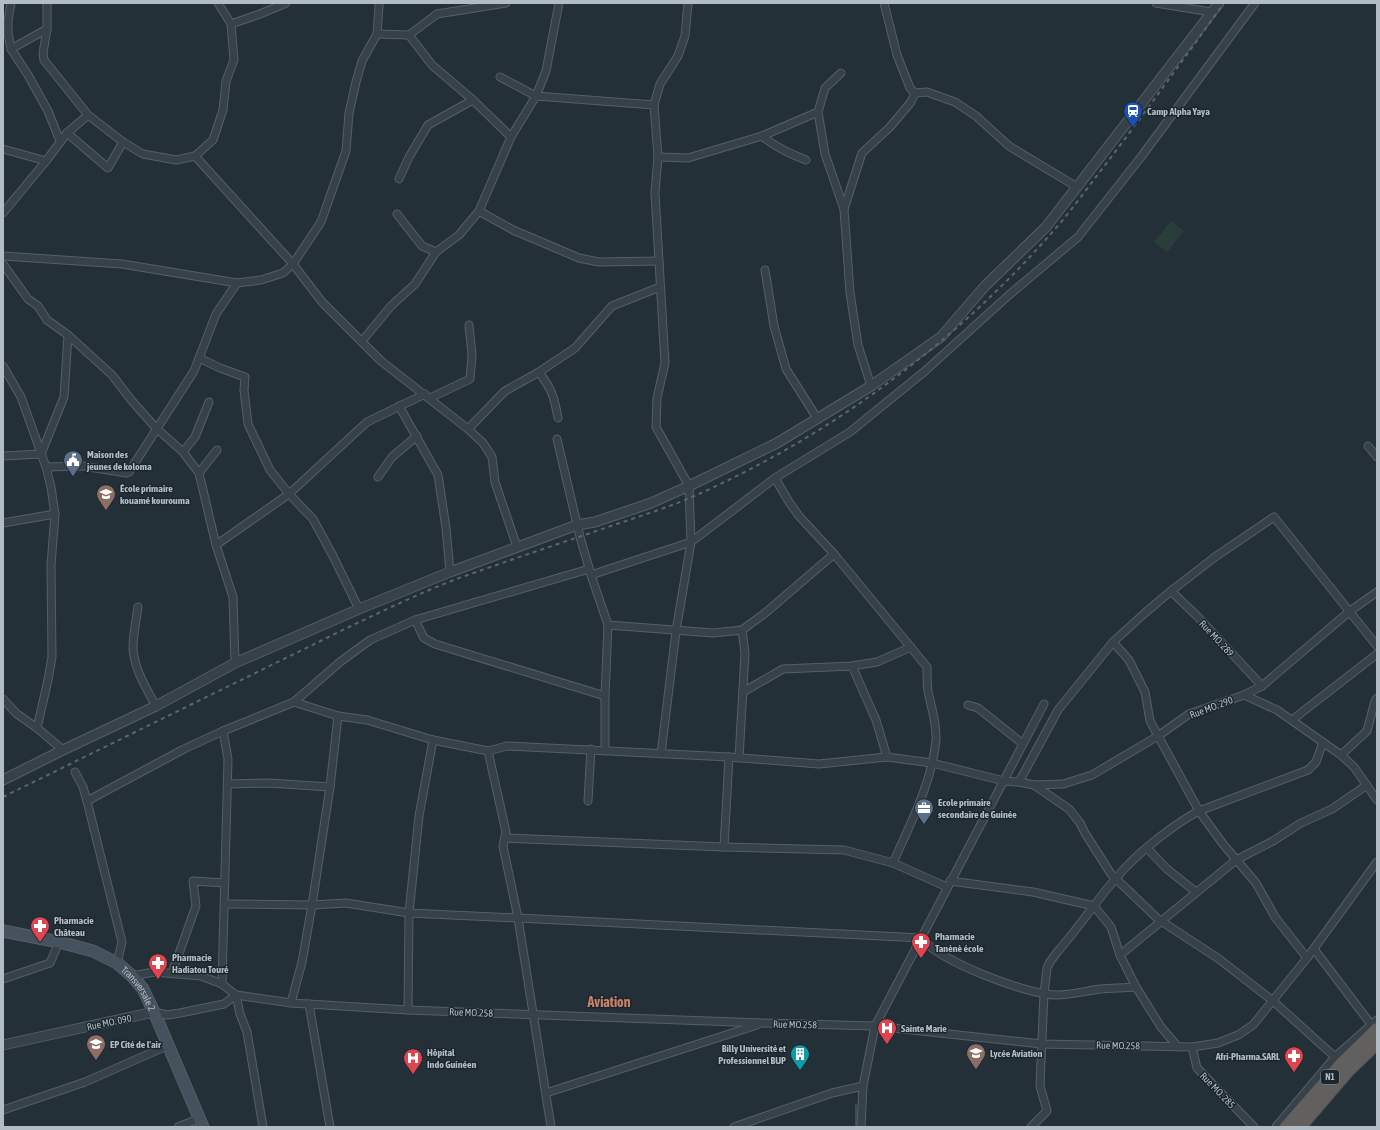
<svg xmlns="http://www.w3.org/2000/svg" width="1380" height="1130" viewBox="0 0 1380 1130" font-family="'Asap Condensed',sans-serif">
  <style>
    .green { fill: #293e3b }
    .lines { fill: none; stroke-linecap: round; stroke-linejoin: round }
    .stream { stroke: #394f5e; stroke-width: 2 }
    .minor-casing { stroke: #555f67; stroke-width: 9 }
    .tertiary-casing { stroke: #555f67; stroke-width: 11 }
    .secondary-casing { stroke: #555f67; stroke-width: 13 }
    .trunk-casing { stroke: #424c54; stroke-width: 14 }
    .minor { stroke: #374149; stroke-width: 7 }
    .tertiary { stroke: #374149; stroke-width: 9 }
    .secondary { stroke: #45515c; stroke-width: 11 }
    .trunk { stroke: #62605f; stroke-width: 12 }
    .rail { stroke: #596670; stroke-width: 2; stroke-dasharray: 4 4; stroke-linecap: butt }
    .labels { text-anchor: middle; stroke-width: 3; stroke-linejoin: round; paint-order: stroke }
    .shield { fill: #1c262e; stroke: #858f98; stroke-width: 1 }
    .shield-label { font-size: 9px; font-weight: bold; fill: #b2bcc5 }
    .poi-label { font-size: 10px; font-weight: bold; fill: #b2bcc5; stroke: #1c262e; text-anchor: start }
    .street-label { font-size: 10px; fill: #b2bcc5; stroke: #1c262e }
    .district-label { font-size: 14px; font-weight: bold; fill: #cb8367; stroke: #1c262e }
  </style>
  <rect width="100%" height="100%" fill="#243038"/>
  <polygon class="green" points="1171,221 1184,231 1167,252 1154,242"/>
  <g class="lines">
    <polyline class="stream" points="856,1127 856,1105"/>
    <g class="minor-casing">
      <g id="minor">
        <polyline points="11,3 8,21 8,33 11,49 28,75 48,111 60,141"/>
        <polyline points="884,3 897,55 910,88 915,93 927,92 955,102 976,116 1009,146 1077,187"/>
        <polyline points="1156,3 1211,12"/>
        <polyline points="231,24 260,14 286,3"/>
        <polyline points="377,34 409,35 437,14 506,3"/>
        <polyline points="409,35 432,65 473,100 511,137"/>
        <polyline points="11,49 47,29"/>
        <polyline points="841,73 825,88 818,112 825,154 844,209"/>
        <polyline points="500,77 536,96 654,105"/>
        <polyline points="88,115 123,142 143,154 176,160 195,156 213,140 223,110 226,81 234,60 231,24 218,3"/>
        <polyline points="67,133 108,168 123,142"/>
        <path d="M762,136C775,147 790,154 806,160"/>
        <polyline points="3,149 46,161"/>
        <polyline points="195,156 293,264 322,302 381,361 468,429 483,443 492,457 495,482 517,547"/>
        <polyline points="658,157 688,158 762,136 818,112"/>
        <polyline points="399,179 409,157 428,125 473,100"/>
        <polyline points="479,211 513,230 579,258 599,262 659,261"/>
        <polyline points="3,213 46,161 67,133 88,115 44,60 43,53 47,29 47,3"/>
        <polyline points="397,214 422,246 436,252"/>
        <polyline points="3,256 122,264 237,283 261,280 283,273 293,264 321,222 346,151 349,113 356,82 362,61 377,34 379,6 379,3"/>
        <polyline points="3,264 28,299 38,306 47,320 68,335 112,375 132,401 156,428 183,452 199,473 216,545 233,597 235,663"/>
        <polyline points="765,270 774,326 786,369 817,418"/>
        <polyline points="362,341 391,306 415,284 436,252 459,235 479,211 511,137 536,96 546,71 559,3"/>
        <polyline points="199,358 220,368 245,377 244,390 248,424 270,470 289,494 313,519 333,556 359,609"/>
        <polyline points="3,366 21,397 46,467 51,487 55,514 51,565 52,657 48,680 37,728"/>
        <path d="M539,372C552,390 554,396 558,418"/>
        <polyline points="871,386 858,345 850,293 844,209 862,153 890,127 911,102 915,93"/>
        <polyline points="430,398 470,379 472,355 469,325"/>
        <polyline points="399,406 438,475 446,528 450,572"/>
        <polyline points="468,429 505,391 539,372 575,348 612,306 660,287"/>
        <polyline points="557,439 580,537 591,575 608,625 605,696 605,750"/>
        <polyline points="1368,446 1377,457"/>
        <polyline points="183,452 195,437 209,402"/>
        <polyline points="3,456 41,454 64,397 68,335"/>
        <polyline points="46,467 83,466 127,473 129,472 194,371 216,314 237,283"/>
        <polyline points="199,473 217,450"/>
        <polyline points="378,477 392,457 417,436"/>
        <path d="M775,478L789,502L799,516L834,554L927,667C927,675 927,683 928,691C931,707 937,723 936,740C932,783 910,824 893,863"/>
        <polyline points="3,523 55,514"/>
        <polyline points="216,545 289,494 367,422 425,394"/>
        <polyline points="591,575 691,542 775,478 850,432 925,371 1009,295 1078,237 1141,157 1255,3"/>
        <polyline points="1171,591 1198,617 1262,686"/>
        <path d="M138,607C136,621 133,635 133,648C134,669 146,688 156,706"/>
        <polyline points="415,620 424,638 435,644 605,696"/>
        <polyline points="608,625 713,633 742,630 764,614 834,554"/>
        <polyline points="1113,642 1129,660 1145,692 1150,721 1199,811 1223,844 1256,883 1275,917 1307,958"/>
        <polyline points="852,666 876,720 887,757"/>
        <polyline points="743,692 783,669 852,666 877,662 911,647"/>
        <polyline points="1244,695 1277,710 1341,755 1354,767 1377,800"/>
        <polyline points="3,699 17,714 37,728 63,750"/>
        <polyline points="294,702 338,716 367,720 433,740 488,751 507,746 729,757 819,764 887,757 932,763 1004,781 1019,782 1034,785 1063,784 1092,775 1158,736 1189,714 1244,695 1262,686 1350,611 1377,592"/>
        <polyline points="968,705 978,708 1023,744"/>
        <polyline points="1292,720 1377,654"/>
        <polyline points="488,751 506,832 503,846 518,918 551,1127"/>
        <polyline points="661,754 676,631 691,542 689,486 656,427 657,398 665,363 655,193 658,157 654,105 660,84 678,56 685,36 688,3"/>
        <polyline points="1341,755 1367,731 1375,701 1377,698"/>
        <polyline points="739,758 745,653 742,630"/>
        <polyline points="75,772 83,787 87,801"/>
        <polyline points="1019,782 1058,710 1113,642 1146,612 1171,591 1215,557 1274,517 1377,646"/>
        <polyline points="228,784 269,783 330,787"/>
        <polyline points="1034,785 1069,809 1080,823 1085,833 1111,874 1158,919 1219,959 1273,1001 1335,1057"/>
        <polyline points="588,801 591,749"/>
        <polyline points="505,838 724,847 844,850 893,863 947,887"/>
        <polyline points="724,847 729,757"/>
        <polyline points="1147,848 1167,869 1196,892"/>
        <polyline points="950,881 1033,892 1094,906 1111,927 1120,955 1136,987 1161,1027 1178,1047"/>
        <path d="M225,904L312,905L346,903L409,913L518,918L921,938C939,961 1027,995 1057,995C1071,995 1085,991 1100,989C1112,988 1124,988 1136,987"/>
        <polyline points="1314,949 1373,1027"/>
        <polyline points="1120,955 1236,860 1273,841 1301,823 1332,809 1367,785"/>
        <polyline points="117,963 122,942 87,801 184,749 223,731 294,702 340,662 370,640 415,620 589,569"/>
        <polyline points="172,973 196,906 193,881 225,883"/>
        <polyline points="132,976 154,972 201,976 222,984 236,995 291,1003 408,1010 763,1023 875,1026 1042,1044 1192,1047 1218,1043 1238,1035 1253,1025 1307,958 1377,862"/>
        <polyline points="3,979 50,963 59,942"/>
        <polyline points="222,984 228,759 223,731"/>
        <polyline points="291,1003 302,962 312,905 330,787 338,716"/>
        <polyline points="309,1004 330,1127"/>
        <polyline points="408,1010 409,913 419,816 433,740"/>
        <polyline points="154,1012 167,1015 180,1013 224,1004 236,995 240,1014 247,1032 263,1127"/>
        <polyline points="1192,1047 1197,1068 1254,1127"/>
        <polyline points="546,1093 757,1025"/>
        <polyline points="3,1110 85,1082 169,1045"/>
        <polyline points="178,1127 198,1119"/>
        <polyline points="734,1127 832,1093 863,1086"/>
        <polyline points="861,1127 863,1086 875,1026 1044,704"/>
        <path d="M1031,1127L1047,1111L1040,1086L1044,994L1047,968L1050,962L1058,951C1082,924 1101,893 1126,867C1144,848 1176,823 1199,811L1308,770L1316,762L1323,742"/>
        <polyline points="1276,1127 1335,1057 1377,1020"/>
      </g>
    </g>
    <g class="tertiary-casing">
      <g id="tertiary">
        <polyline points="3,780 63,750 156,706 235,663 359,609 450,572 577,525 595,522 651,503 689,486 777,443 871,386 941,337 985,286 1046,227 1219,3"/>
        <polyline points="3,1045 154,1012"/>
      </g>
    </g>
    <g class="secondary-casing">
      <g id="secondary">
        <path id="s1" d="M3,931L59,942L93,951L117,963L132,976L143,989L154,1012L203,1127"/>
      </g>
    </g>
    <g class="trunk-casing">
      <g id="trunk">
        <polyline points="1286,1127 1342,1063 1377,1029"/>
        <polyline points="1300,1127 1348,1071 1377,1043"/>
      </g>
    </g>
    <use href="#minor" class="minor"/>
    <use href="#tertiary" class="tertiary"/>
    <use href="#secondary" class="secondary"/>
    <use href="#trunk" class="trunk"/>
    <path class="rail" d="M3,797L351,626C387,609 424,591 462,577C513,559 564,542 614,525C640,516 667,508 692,497C829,437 957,342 1055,229C1071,211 1085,191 1099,173C1142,117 1183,60 1224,3"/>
  </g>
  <defs>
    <g id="station-pin" transform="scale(1)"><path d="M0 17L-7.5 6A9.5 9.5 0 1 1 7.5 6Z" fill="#1a4fb4" stroke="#1c262e"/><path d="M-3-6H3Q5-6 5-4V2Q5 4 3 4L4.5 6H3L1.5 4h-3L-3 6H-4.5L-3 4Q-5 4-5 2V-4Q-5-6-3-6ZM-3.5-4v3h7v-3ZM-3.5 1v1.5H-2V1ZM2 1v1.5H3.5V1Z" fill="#fff"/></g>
    <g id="civic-pin" transform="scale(1)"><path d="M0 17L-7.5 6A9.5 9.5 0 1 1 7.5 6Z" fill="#5c6f8a" stroke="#1c262e"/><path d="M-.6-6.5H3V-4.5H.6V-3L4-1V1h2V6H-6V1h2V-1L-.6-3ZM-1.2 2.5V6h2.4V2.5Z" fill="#fff"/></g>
    <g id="school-pin" transform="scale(1)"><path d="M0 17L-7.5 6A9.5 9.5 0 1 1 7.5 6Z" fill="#8d6e63" stroke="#1c262e"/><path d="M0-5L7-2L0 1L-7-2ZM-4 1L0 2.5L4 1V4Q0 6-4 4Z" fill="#fff"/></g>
    <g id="office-pin" transform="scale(1)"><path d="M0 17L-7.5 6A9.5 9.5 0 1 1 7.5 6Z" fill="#5c6f8a" stroke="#1c262e"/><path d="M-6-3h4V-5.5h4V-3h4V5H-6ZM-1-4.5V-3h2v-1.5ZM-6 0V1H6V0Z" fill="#fff"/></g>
    <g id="pharmacy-pin" transform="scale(1)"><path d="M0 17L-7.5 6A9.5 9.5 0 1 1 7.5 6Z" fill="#e0444e" stroke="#1c262e"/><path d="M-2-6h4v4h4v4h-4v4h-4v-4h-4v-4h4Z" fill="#fff"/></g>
    <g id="hospital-pin" transform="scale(1)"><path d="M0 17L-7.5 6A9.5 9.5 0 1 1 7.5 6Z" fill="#e0444e" stroke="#1c262e"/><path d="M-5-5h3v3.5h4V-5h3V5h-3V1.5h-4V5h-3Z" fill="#fff"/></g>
    <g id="building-pin" transform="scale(1)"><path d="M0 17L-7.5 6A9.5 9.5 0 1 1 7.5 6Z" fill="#0f9aa8" stroke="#1c262e"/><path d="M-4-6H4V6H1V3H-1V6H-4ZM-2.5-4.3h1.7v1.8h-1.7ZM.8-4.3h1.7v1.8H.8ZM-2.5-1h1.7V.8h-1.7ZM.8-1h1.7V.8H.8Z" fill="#fff"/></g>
  </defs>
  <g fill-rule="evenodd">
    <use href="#station-pin" x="1133" y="111"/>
    <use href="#civic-pin" x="73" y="460"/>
    <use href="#school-pin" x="106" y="494"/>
    <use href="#office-pin" x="924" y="808"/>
    <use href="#pharmacy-pin" x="40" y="926"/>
    <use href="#pharmacy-pin" x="921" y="942"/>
    <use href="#pharmacy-pin" x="158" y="963"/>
    <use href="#hospital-pin" x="887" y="1028"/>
    <use href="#school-pin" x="96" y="1044"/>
    <use href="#school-pin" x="976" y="1053"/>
    <use href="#building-pin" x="800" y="1054"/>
    <use href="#pharmacy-pin" x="1294" y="1056"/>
    <use href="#hospital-pin" x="413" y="1058"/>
  </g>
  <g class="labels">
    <rect class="shield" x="1321" y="1070" width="18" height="14" rx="3"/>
    <g class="shield-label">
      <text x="1330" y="1080">N1</text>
    </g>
    <g class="poi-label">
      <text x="1147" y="115">Camp Alpha Yaya</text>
      <text x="87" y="458">Maison des<tspan x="87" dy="12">jeunes de koloma</tspan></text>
      <text x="120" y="492">École primaire<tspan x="120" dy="12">kouamé kourouma</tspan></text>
      <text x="938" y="806">Ecole primaire<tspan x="938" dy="12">secondaire de Guinée</tspan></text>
      <text x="54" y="924">Pharmacie<tspan x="54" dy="12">Château</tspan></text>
      <text x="935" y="940">Pharmacie<tspan x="935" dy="12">Tanènè école</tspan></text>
      <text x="172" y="961">Pharmacie<tspan x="172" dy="12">Hadiatou Touré</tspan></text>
      <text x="901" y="1032">Sainte Marie</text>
      <text x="110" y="1048">EP Cité de l'air</text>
      <text x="786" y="1052" text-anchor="end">Billy Université et<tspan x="786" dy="12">Professionnel BUP</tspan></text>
      <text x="427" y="1056">Hôpital<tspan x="427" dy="12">Indo Guinéen</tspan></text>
      <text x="990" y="1057">Lycée Aviation</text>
      <text x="1280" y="1060" text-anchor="end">Afri-Pharma.SARL</text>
    </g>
    <g class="street-label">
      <text transform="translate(1217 638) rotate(47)" y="4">Rue MO. 289</text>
      <text transform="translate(1211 707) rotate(-21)" y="4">Rue MO. 290</text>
      <text dy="4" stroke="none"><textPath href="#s1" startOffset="153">Transversale 2</textPath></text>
      <text transform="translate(471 1012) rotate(2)" y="4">Rue MO.258</text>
      <text transform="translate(109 1022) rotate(-12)" y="4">Rue MO. 090</text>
      <text transform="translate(795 1024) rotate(1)" y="4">Rue MO.258</text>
      <text transform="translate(1118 1045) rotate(1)" y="4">Rue MO.258</text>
      <text transform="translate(1218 1090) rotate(46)" y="4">Rue MO. 285</text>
    </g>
    <g class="district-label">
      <text x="609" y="1007">Aviation</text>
    </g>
  </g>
  <rect width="1380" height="1130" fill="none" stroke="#b2bcc5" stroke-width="8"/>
</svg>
